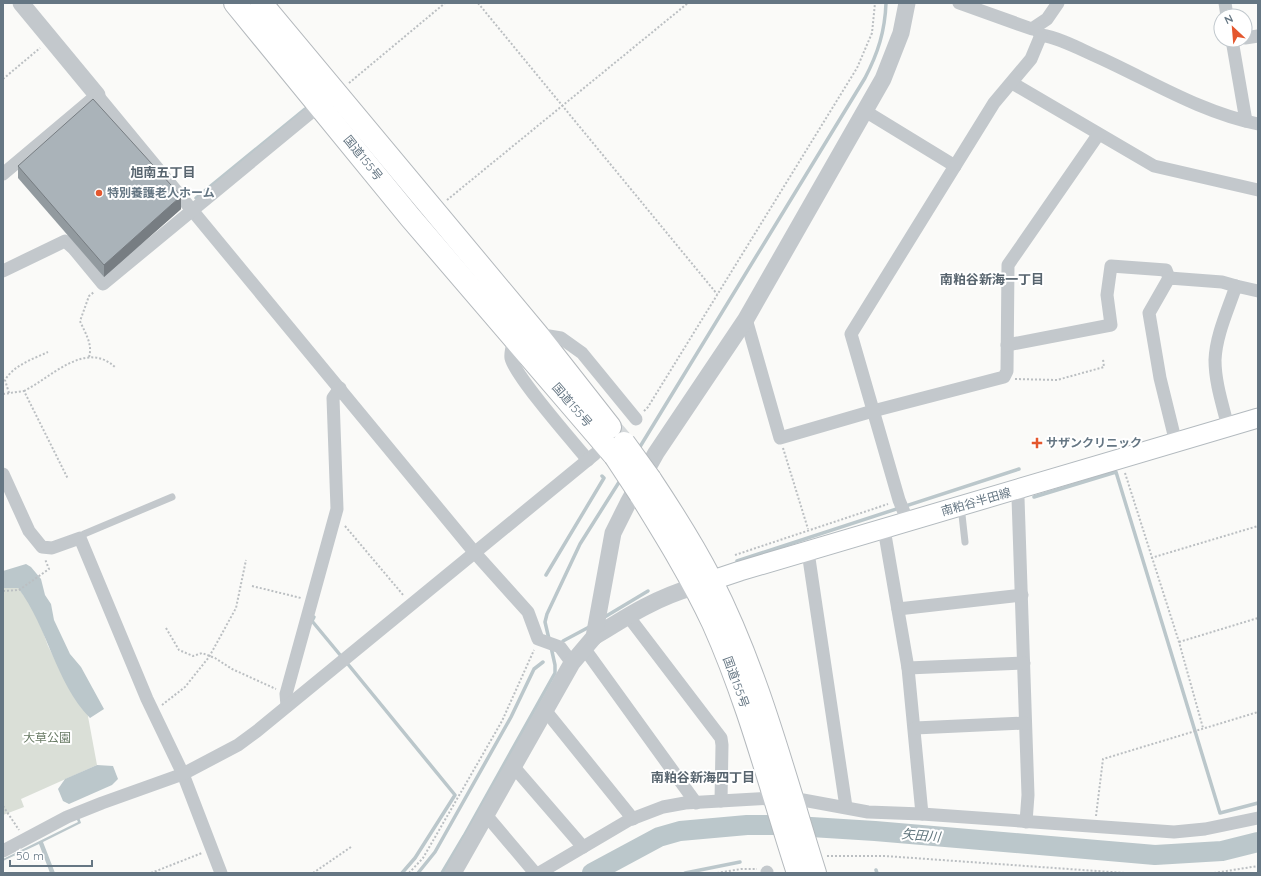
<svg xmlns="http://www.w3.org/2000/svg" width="1261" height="876" viewBox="0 0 1261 876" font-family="Quicksand,'Noto Sans JP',sans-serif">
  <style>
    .green { fill: #dadfd7 }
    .water { fill: #bbc7cb }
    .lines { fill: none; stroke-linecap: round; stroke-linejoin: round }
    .stream { stroke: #bbc7cb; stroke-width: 3.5 }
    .river { stroke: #bbc7cb; stroke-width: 20 }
    .minor-tunnel { stroke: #d5d9db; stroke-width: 13; stroke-dasharray: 13 6; stroke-linecap: butt }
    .secondary-casing { stroke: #b3babf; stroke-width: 21 }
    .trunk-casing { stroke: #b4b9bd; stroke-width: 24 }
    .path { stroke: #bbbfc2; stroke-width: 2; stroke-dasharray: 2 2; stroke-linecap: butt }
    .service { stroke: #c3c8cc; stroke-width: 7 }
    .minor { stroke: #c3c8cc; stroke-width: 13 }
    .tertiary { stroke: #c3c8cc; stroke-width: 17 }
    .secondary { stroke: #fff; stroke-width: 19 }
    .trunk { stroke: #fff; stroke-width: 22 }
    .trunk-bridge-casing { stroke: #b4b9bd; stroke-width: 24; stroke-linecap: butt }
    .trunk-bridge { stroke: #fff; stroke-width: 22 }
    .wall { fill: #929a9f }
    .shaded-wall { fill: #777d82 }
    .building { fill: #aab3b9; stroke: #777d82 }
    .poi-dot { fill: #e4572e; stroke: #fff; stroke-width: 1.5 }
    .labels { text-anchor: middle; stroke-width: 4; stroke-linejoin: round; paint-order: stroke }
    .street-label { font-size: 12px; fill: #657683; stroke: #fff }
    .poi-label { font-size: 12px; font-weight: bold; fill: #657683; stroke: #fff; text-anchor: start }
    .park-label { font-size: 12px; fill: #687a64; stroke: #fff }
    .neighbourhood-label { font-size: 13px; font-weight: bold; fill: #57646e; stroke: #fff }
    .water-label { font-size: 13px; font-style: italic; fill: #60757c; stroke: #fff }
  </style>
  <rect width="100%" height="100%" fill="#fafaf8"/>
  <polygon class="green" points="3,588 18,588 31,605 42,629 48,646 74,697 87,711 97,765 21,799 24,807 3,815"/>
  <g class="water">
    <path d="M26,564L31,567L41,579L45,595L51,604L54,620L70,654L81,667L104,709L90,718C55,682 48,627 18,588H3V571Z"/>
    <polygon points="97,765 113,766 118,779 112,785 69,804 63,801 58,789 65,779"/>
    <polygon points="79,817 81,823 43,842 55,873 50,873 39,844 3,861 3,859 78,822 76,818"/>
  </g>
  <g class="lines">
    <g class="stream">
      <polyline points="196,198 305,109"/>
      <path d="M638,450L865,78C878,53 885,31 886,3"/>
      <polyline points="1034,497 1116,472 1220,813 1258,803"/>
      <polyline points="737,561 1019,469"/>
      <polyline points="546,575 604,478 602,476"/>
      <polyline points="314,617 312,621 341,656"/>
      <polyline points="603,618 648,591"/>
      <polyline points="549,639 545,622 547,614 580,544 621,479"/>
      <polyline points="563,641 591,626"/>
      <polyline points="347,663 455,795 415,858 402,873"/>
      <polyline points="876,870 877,873"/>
      <polyline points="418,873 435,852 511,717 534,669 543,662"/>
      <polyline points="442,873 464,836 555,673 555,665 551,647"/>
      <polyline points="685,873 740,862"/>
    </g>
    <polyline class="river" points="592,873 659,837 680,831 747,825 779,825 875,831 1155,855 1222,851 1258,842"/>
    <polyline class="minor-tunnel" points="601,449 629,425"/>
    <g class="secondary-casing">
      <polyline id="secondary" points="698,585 740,571 1258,418"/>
    </g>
    <g class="trunk-casing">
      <g id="trunk">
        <polyline points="235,3 410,217 615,456"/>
        <polyline points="261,3 537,334 610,427"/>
        <path d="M650,479C672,512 693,545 711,580C758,672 784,775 815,873"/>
        <path d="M640,494C666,536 692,578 713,623C749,703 771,790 798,873"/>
      </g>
    </g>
    <g class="path">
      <polyline points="478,3 717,294"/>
      <polyline points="3,79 40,48"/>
      <polyline points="349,83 445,3"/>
      <polyline points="447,200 688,3"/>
      <path d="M89,357C93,344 85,333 80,321L89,296L94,292"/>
      <polyline points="1015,379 1057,380 1104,367 1103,359"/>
      <path d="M24,391C52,377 86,339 116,368"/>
      <path d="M9,393L5,380C14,365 33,359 48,352"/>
      <polyline points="3,394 24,391 68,479"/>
      <polyline points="644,411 648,407 857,68 872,33 875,3"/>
      <polyline points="783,448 808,529"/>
      <polyline points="1125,473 1179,642 1203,728"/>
      <polyline points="345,526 404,596"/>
      <polyline points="735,555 888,504"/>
      <polyline points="1151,558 1258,526"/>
      <polyline points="252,586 301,598"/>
      <polyline points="3,591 19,590 49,569 45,559"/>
      <polyline points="166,628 179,650 193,656 202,653 215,658 232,669 276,689"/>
      <polyline points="1179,642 1258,618"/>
      <polyline points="162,705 185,687 209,657 236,608 246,560"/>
      <polyline points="3,806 19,830"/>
      <polyline points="1096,816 1103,759 1258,712"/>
      <polyline points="827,856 885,856 1125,873"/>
      <polyline points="151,873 202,853"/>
      <polyline points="313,873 351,847"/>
      <polyline points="409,873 423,858 502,721 534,650"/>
      <polyline points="717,873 741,869 757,869"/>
      <polyline points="1214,873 1258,866"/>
    </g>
    <g class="service">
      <polyline points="961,506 965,542"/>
      <polyline points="80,538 84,534 172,497"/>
    </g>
    <g class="minor">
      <polyline points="959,3 1032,29 1047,19 1058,3"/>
      <polyline points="1225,3 1227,16"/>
      <path d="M1035,28L1041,35C1060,38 1080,49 1098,57C1151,81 1200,112 1258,124"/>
      <polyline points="1245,38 1258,36"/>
      <polyline points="1232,40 1246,121"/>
      <polyline points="1012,83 1154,166 1258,190"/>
      <polyline points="865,111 955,166"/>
      <polyline points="3,174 97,95 475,553 528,612 538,639 560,647 572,663"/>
      <polyline points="3,271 65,241 74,249 103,284 320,105"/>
      <polyline points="746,319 780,438 873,411 1004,377 1007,371 1008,265 1098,135"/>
      <polyline points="537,334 561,338 582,353 636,419"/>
      <path d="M514,340C513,345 510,352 511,358C515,376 573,442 588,460"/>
      <polyline points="1007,345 1111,325 1107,295 1111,266 1166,270 1169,278"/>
      <path d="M1228,427C1223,406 1215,383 1215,360C1216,335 1228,310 1236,286L1258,291"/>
      <polyline points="1176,443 1160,378 1149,313 1169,278 1222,282 1236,286"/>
      <polyline points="3,474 29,531 42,547 52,548 80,538 147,699 183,774 221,873"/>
      <polyline points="1016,490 1018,498 1028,795 1026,822"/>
      <polyline points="908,522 899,500 851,334 994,103 1031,59 1041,35"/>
      <polyline points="884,529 908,668 922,814"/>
      <polyline points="808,552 846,807"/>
      <polyline points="898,609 1022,595"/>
      <polyline points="628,616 721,738 722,745 721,801"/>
      <polyline points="584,648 696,803"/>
      <polyline points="908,668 1024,663"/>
      <polyline points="287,706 286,694 337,509 333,398 340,388"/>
      <polyline points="545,710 633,819"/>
      <polyline points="915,728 1025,723"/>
      <polyline points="513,766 583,847"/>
      <polyline points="486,815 535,873"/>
      <polyline points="3,851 67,817 102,803 183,774 238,745 257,731 595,454"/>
      <polyline points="767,872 767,873"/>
      <polyline points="539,873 629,820 663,807 685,803 775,798 803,800 868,812 922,814 1174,832 1205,829 1258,818"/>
    </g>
    <g class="tertiary">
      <polyline points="21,3 97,95"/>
      <path d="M594,637C626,617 657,597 694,587"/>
      <polyline points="453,873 572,663 594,637 613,533 628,503 656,453 746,319 883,79 901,33 907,3"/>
    </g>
    <use href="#secondary" class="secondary"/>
    <use href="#trunk" class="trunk"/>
    <g class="trunk-bridge-casing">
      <g id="trunk-bridge">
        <polyline points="624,443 650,479"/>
        <polyline points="615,456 640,494"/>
      </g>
    </g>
    <use href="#trunk-bridge" class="trunk-bridge"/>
  </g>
  <polygon class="wall" points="18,166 181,209 104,277 18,178"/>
  <polygon class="shaded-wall" points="181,196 181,209 104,277 104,265"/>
  <polygon class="building" points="93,99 181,196 104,265 18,166"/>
  <g class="poi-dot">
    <circle cx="99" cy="193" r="4"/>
    <path d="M1035 437h4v4h4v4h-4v4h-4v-4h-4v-4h4z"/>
  </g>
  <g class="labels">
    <g class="street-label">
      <text transform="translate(363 158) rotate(51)" y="4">国道155号</text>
      <text transform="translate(572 405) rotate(49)" y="4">国道155号</text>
      <text transform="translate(976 502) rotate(-16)" y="4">南粕谷半田線</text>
      <text transform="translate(736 682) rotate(70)" y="4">国道155号</text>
    </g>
    <g class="poi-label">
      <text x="107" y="197">特別養護老人ホーム</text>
      <text x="1046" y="447">サザンクリニック</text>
    </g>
    <g class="park-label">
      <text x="47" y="742">大草公園</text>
    </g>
    <g class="neighbourhood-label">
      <text x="163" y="177">旭南五丁目</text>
      <text x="992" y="284">南粕谷新海一丁目</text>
      <text x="703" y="782">南粕谷新海四丁目</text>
    </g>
    <g class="water-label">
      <text transform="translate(921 835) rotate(5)" y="5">矢田川</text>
    </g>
  </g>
  <rect width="1261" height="876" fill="none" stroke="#657683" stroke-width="8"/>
  <g transform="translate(1233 28) rotate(334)"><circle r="19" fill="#ffffff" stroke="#c1c8cd"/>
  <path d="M0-3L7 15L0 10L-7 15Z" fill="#e4572e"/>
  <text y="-6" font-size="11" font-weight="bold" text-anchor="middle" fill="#657683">N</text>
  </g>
  <path d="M10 860v6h82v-6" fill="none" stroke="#657683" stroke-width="2"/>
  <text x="16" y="860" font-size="12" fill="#657683" stroke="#ffffff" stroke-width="3" paint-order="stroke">50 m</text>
</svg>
